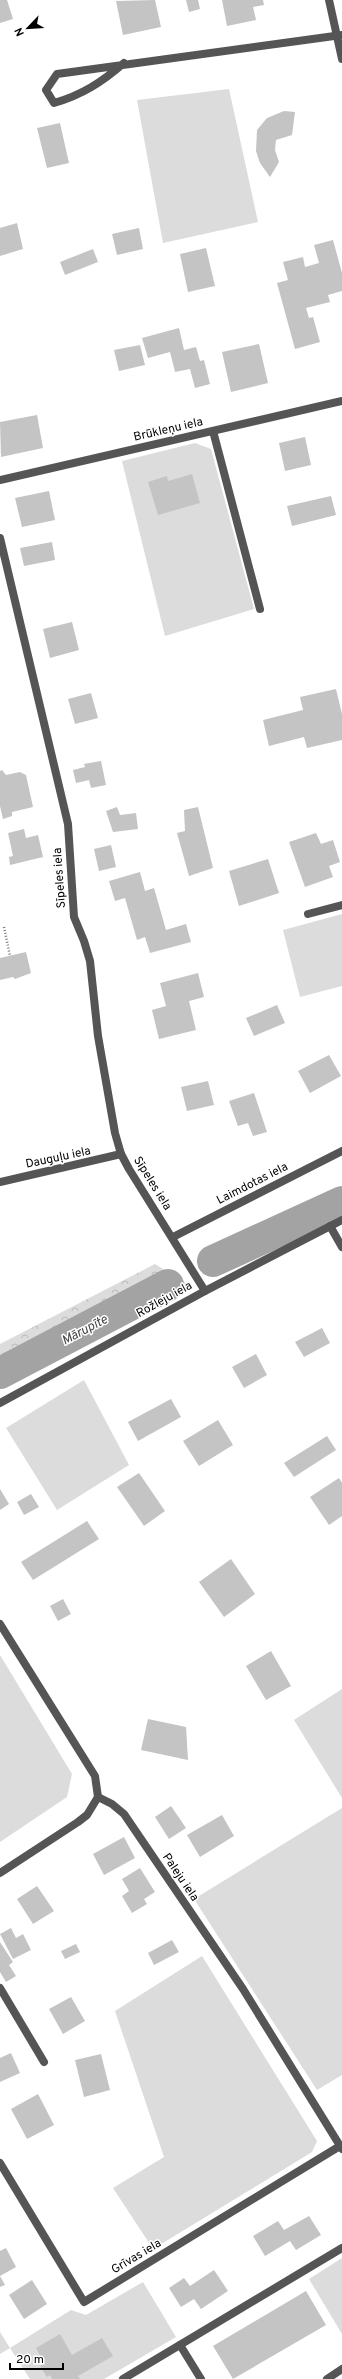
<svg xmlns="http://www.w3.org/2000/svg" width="342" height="2379" viewBox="0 0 342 2379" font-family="Overpass,sans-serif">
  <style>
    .grass { fill: #dcdcdc }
    .forest { fill: url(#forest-crowns) }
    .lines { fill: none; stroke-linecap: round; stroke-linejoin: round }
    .river { stroke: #a3a3a3; stroke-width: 32 }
    .building { fill: #c4c4c4 }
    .path { stroke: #777; stroke-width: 2.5; stroke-dasharray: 1 2; stroke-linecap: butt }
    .lane { stroke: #555; stroke-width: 8 }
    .street { stroke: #555; stroke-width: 8 }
    .labels { text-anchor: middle; stroke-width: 3; stroke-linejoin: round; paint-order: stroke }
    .street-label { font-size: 12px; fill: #000; stroke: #fff }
    .water-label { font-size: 13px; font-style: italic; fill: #444; stroke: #fff }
  </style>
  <defs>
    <pattern id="forest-crowns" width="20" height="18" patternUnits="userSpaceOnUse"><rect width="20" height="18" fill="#dcdcdc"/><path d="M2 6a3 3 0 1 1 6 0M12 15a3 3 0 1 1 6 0" fill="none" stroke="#bbb"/></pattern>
  </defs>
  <rect width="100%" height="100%" fill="#fff"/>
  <g class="grass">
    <polygon points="229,89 258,222 163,243 137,100"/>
    <polygon points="195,443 211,449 254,609 165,636 122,461"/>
    <polygon points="342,914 342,986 300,997 283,930"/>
    <polygon points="84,1380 129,1465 57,1510 6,1428"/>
    <polygon points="0,1655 72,1774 67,1797 0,1842"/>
    <polygon points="342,1689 342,1798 294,1720"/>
    <polygon points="342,1808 342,2075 317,2090 194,1899"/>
    <polygon points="202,1956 317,2141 312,2152 153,2249 113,2188 164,2157 115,2011"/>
    <polygon points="342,2258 342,2334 309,2279"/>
    <polygon points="143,2282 176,2337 104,2379 30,2379 10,2348 0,2354 0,2332 10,2348 71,2310 86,2315"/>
  </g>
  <polygon class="forest" points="155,1264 186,1283 182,1294 0,1388 0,1344"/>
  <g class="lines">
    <g class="river">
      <polyline points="213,1261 342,1202"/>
      <polyline points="0,1373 168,1285"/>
    </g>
  </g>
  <g class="building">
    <polygon points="0,0 7,0 13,19 0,23"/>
    <polygon points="155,0 161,27 123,35 116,1"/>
    <polygon points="186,0 198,0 200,9 189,12"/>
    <polygon points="222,0 263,0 264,5 253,7 256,20 227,26"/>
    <polygon points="284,111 295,112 292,135 276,140 275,150 279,162 270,177 260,163 256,151 257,130 267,118"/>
    <polygon points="60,123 69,163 47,168 37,128"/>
    <polygon points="17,223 23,249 0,256 0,228"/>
    <polygon points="139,228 143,249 117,255 112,234"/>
    <polygon points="333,240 342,273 342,291 328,295 330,302 306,308 309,318 313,317 320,342 295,349 277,283 288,280 283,262 303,257 305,267 319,263 314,245"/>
    <polygon points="206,248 215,286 188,292 180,254"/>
    <polygon points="93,249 98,262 65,275 60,262"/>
    <polygon points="179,328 184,350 196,347 200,361 204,360 210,384 195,388 190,369 175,372 170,352 148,358 142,338"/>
    <polygon points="259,344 268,383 231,392 222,352"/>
    <polygon points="140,345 145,365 119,371 114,350"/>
    <polygon points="37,415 43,448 1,457 0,422"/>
    <polygon points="305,437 311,465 285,471 279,443"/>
    <polygon points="192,474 200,503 158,515 148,482 167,476 168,481"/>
    <polygon points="49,491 55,520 22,527 15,498"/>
    <polygon points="331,496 336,515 292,526 287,506"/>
    <polygon points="52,542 55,560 24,566 20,548"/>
    <polygon points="72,622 79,650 50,658 43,629"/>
    <polygon points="336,689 342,714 342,740 307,748 304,737 269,746 263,720 303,710 300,697"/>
    <polygon points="91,693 98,718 75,724 68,699"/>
    <polygon points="101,761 106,785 91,788 89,780 76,783 73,770 85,767 84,764"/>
    <polygon points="2,770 6,775 20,772 26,775 33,807 12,812 12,816 3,819 0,806 0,771"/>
    <polygon points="117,807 120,815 136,813 138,829 113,832 106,811"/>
    <polygon points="198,807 213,868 189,876 177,833 185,831 184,810"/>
    <polygon points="24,829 26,838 38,835 43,857 10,865 9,857 13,856 8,833"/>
    <polygon points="316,833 321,844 333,840 340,862 329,866 333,877 305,887 289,842"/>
    <polygon points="111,845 116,867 99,871 94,849"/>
    <polygon points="268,859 279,893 239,906 229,871"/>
    <polygon points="140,872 145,891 154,888 166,930 186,924 191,942 150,953 145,937 137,940 125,898 115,901 109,881"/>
    <polygon points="26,952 31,973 15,979 13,977 0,980 0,958"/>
    <polygon points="198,973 204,997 189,1001 196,1030 159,1039 152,1010 166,1006 160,983"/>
    <polygon points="277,1005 285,1023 254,1036 246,1018"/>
    <polygon points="329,1055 341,1076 310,1093 298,1071"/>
    <polygon points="208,1081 214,1105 187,1111 181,1087"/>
    <polygon points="254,1093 267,1132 253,1136 248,1123 238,1126 229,1101"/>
    <polygon points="322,1328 330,1343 304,1357 295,1342"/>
    <polygon points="256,1354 267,1375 244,1388 232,1367"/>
    <polygon points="171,1399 181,1417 138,1441 128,1422"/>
    <polygon points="218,1420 233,1445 199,1466 183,1441"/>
    <polygon points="327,1436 336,1450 294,1477 284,1463"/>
    <polygon points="139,1473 165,1511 144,1526 117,1487"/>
    <polygon points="339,1478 342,1483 342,1516 329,1525 310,1497"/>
    <polygon points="0,1489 9,1504 0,1510"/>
    <polygon points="31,1494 39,1507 24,1515 17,1502"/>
    <polygon points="87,1521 99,1539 33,1580 21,1562"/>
    <polygon points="231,1559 255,1594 224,1617 199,1582"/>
    <polygon points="63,1599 71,1614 58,1621 50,1606"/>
    <polygon points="271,1651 291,1686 266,1700 246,1666"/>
    <polygon points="148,1719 186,1727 188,1760 141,1750"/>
    <polygon points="171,1806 186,1828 169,1839 155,1817"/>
    <polygon points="222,1815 234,1836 200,1857 187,1835"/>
    <polygon points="124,1837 135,1858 104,1875 93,1854"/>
    <polygon points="140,1868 155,1892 144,1899 147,1904 132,1913 122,1896 129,1891 122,1879"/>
    <polygon points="37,1886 54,1911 33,1924 17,1899"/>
    <polygon points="11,1928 16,1938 23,1934 31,1950 13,1959 0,1934"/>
    <polygon points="172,1940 179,1952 154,1965 148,1953"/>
    <polygon points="0,1942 13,1962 9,1965 16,1976 6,1982 0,1972"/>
    <polygon points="76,1944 80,1952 65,1959 61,1951"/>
    <polygon points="71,1997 85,2021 63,2034 49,2009"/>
    <polygon points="11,2053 20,2073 0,2082 0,2058"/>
    <polygon points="101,2054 110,2090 84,2097 75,2060"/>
    <polygon points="38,2094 54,2125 27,2139 11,2109"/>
    <polygon points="309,2216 321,2235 296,2250 290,2241 265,2256 253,2236 278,2221 284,2230"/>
    <polygon points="6,2248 16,2267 0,2276 0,2251"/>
    <polygon points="214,2270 228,2291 201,2309 194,2299 181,2307 169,2288 184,2278 190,2286"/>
    <polygon points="0,2276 5,2285 0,2287"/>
    <polygon points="32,2280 47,2304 24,2319 9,2295"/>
    <polygon points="306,2291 326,2325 233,2379 213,2346"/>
    <polygon points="60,2334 72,2355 102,2338 113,2356 78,2376 80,2379 52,2379 50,2375 47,2377 40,2366 44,2363 36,2348"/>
  </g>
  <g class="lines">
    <polyline class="path" points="4,927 10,956"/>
    <g class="lane">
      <polyline points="213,431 260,609"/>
      <polyline points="308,914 342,905"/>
      <polyline points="330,1226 342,1247"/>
      <polyline points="0,1988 44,2062"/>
      <polyline points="180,2345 201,2379"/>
      <polyline points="123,2379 342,2248"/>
      <polyline points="327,2379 342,2369"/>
    </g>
    <g class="street">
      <polyline points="329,0 342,59"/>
      <path d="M124,63C102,82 82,95 54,103L46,90L57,74L342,35"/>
      <polyline points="0,480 342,401"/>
      <polyline points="0,538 68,824 74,917 84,941 90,961 98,1036 115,1133 121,1154 129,1169 205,1291"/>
      <polyline points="0,1182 121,1154"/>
      <polyline points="173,1237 342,1151"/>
      <polyline points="0,1403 205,1291 342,1220"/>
      <polyline points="0,1624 95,1776 98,1797"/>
      <polyline points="98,1797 112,1804 124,1814 243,1989 342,2149"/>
      <polyline points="0,1873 78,1822 87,1815 98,1797"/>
      <polyline points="0,2163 84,2302 340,2146"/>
    </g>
  </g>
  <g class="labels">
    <g class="street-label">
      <text transform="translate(168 429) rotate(-13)" y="4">Brūkleņu iela</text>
      <text transform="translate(59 878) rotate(-94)" y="4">Sīpeles iela</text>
      <text transform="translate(58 1157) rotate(-12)" y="4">Dauguļu iela</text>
      <text transform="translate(153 1183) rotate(58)" y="4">Sīpeles iela</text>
      <text transform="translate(252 1183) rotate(-27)" y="4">Laimdotas iela</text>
      <text transform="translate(164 1299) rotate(-29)" y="4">Rožleju iela</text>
      <text transform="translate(181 1877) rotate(56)" y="4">Paleju iela</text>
      <text transform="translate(136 2256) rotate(-31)" y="4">Grīvas iela</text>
    </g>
    <g class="water-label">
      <text transform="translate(84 1329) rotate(-28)" y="5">Mārupīte</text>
    </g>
  </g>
  <g transform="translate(28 28) rotate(245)" stroke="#ffffff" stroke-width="3" paint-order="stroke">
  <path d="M0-3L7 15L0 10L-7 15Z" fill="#000000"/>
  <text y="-6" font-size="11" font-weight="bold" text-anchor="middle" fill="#000000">N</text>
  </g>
  <path d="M10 2363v6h53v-6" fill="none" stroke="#000000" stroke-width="2"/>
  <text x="16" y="2363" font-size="12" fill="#000000" stroke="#ffffff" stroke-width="3" paint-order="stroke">20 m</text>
</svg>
